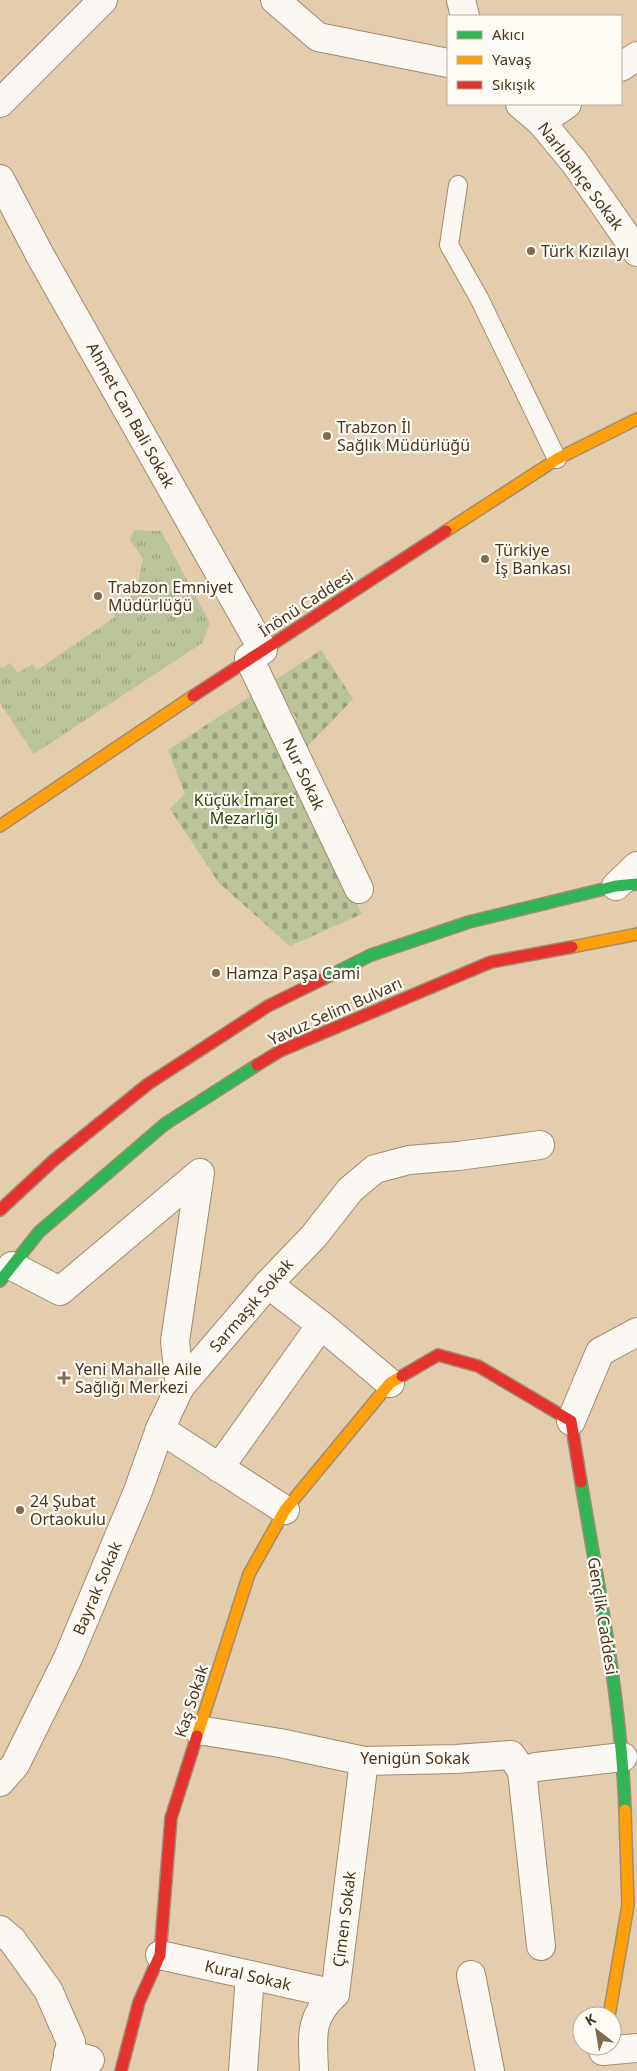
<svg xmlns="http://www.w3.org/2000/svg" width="637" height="2071" viewBox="0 0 637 2071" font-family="'Noto Sans',sans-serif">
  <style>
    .cemetery { fill: url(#cemetery-stones) }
    .park { fill: url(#park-tufts) }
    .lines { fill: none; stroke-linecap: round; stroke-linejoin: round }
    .lane-casing { stroke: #9e8c72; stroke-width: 20 }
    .street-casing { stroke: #9e8c72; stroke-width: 30 }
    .fast-casing { stroke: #9e8c72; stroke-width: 14 }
    .slow-casing { stroke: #9e8c72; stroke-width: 14 }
    .jam-casing { stroke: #9e8c72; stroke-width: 14 }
    .lane { stroke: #fbf8f3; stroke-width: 18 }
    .street { stroke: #fbf8f3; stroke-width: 28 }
    .fast { stroke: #30b455; stroke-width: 11 }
    .slow { stroke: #ff9f0a; stroke-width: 11 }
    .jam { stroke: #e5322d; stroke-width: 11 }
    .poi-dot { fill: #7e6c50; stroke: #fefaf4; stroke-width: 2 }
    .labels { text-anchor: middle; stroke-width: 4.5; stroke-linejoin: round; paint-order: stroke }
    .street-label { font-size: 16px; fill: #47371e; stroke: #fefaf4 }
    .poi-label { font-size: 16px; fill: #47371e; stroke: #fefaf4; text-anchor: start }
    .park-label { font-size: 16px; fill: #244810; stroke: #fefaf4 }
  </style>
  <defs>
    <pattern id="cemetery-stones" width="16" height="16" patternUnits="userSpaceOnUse" patternTransform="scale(1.25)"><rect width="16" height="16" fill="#bbc39a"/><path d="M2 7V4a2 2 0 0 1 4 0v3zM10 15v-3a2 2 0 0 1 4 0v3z" fill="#9a9f7d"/></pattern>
    <pattern id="park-tufts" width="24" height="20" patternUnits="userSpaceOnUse" patternTransform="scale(1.25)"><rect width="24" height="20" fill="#bbc39a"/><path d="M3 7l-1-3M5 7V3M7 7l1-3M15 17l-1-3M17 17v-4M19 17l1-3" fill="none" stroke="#9a9f7d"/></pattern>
  </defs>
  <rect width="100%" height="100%" fill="#e4cdac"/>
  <polygon class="cemetery" points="321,650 353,699 301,753 289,727 297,719 278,690 300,782 362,914 290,946 219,883 170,809 185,794 168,750"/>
  <polygon class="park" points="134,530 161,531 210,623 202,643 34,754 0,703 0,666 2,668 10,663 18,673 32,664 37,670 115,617 111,606 117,605 136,593 143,559 130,540"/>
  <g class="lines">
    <g class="lane-casing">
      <polyline id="lane" points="458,185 449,245 479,298 557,459"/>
    </g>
    <g class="street-casing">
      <g id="street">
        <polyline points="275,0 318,37 448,63"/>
        <polyline points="461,0 465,16"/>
        <polyline points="621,67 637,56"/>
        <polyline points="0,103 103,0"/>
        <polyline points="520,104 541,122 575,163 637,252"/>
        <polyline points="541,122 567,104"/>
        <polyline points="0,179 41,257 263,650"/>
        <polyline points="249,658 359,889"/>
        <polyline points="616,886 637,866"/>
        <polyline points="12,1266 60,1291 200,1173 175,1341 180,1387"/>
        <polyline points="268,1284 321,1325 390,1383"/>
        <polyline points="571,1421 600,1352 637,1332"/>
        <polyline points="160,1429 285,1510"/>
        <polyline points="219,1468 321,1325"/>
        <polyline points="198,1730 280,1743 364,1761 456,1759 511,1755 522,1771 536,1767 623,1757"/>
        <polyline points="522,1771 541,1946"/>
        <polyline points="0,1782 15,1765 68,1658 138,1491 160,1429 180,1387 268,1284 314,1236 350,1190 375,1169 409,1160 458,1156 540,1145"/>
        <polyline points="0,1930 12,1940 48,1990 71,2042 65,2071"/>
        <polyline points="160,1955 335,1994"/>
        <polyline points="471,1975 490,2071"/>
        <polyline points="603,2051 637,2048"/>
        <polyline points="68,2054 90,2060"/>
        <polyline points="243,2071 250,1975"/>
        <path d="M314,2071C313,2037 308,2019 335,1994L364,1761"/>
      </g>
    </g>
    <g class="fast-casing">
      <g id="fast">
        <polyline points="323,979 371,955 469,922 616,886 637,884"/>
        <polyline points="0,1281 39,1232 165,1124 257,1065"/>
        <path d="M581,1482C599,1590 621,1699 625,1810"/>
      </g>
    </g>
    <g class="slow-casing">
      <g id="slow">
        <polyline points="446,531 557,459 637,419"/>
        <polyline points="0,826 193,696"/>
        <polyline points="572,947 637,934"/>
        <polyline points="197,1736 249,1574 285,1510 390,1383 402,1376"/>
        <polyline points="609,2016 628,1905 625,1810"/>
      </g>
    </g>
    <g class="jam-casing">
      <g id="jam">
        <polyline points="193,696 446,531"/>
        <polyline points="257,1065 280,1051 491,962 572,947"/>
        <polyline points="0,1210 54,1160 148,1084 268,1006 323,979"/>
        <polyline points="402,1376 438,1355 478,1366 571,1421 581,1482"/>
        <polyline points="121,2071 139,2002 160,1955 171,1818 197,1736"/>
      </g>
    </g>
    <use href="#lane" class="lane"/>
    <use href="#street" class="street"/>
    <use href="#fast" class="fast"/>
    <use href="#slow" class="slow"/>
    <use href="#jam" class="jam"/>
  </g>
  <g class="poi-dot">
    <circle cx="531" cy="251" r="5"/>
    <circle cx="327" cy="436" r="5"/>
    <circle cx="485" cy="559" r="5"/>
    <circle cx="98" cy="596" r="5"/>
    <circle cx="216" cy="973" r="5"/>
    <path d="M61.5 1370.5h5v5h5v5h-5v5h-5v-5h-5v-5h5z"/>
    <circle cx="20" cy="1510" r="5"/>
  </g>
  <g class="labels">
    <g class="street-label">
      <text transform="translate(581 176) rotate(53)" y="6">Narlıbahçe Sokak</text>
      <text transform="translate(131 415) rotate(61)" y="6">Ahmet Can Bali Sokak</text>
      <text transform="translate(306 603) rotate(-33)" y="6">İnönü Caddesi</text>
      <text transform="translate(304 774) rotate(65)" y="6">Nur Sokak</text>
      <text transform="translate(335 1011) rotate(-24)" y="6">Yavuz Selim Bulvarı</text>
      <text transform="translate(251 1305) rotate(-49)" y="6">Sarmaşık Sokak</text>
      <text transform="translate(97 1588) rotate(-67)" y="6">Bayrak Sokak</text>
      <text transform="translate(603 1616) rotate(81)" y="6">Gençlik Caddesi</text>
      <text transform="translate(191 1701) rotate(-72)" y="6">Kaş Sokak</text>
      <text x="415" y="1764">Yenigün Sokak</text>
      <text transform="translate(344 1919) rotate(-83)" y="6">Çimen Sokak</text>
      <text transform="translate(248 1975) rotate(13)" y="6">Kural Sokak</text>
    </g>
    <g class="poi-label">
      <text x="541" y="257">Türk Kızılayı</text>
      <text x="337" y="433">Trabzon İl<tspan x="337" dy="18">Sağlık Müdürlüğü</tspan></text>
      <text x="495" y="556">Türkiye<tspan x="495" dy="18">İş Bankası</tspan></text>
      <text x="108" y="593">Trabzon Emniyet<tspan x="108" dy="18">Müdürlüğü</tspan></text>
      <text x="226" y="979">Hamza Paşa Cami</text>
      <text x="75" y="1375">Yeni Mahalle Aile<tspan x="75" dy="18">Sağlığı Merkezi</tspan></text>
      <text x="30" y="1507">24 Şubat<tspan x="30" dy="18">Ortaokulu</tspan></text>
    </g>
    <g class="park-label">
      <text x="244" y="806">Küçük İmaret<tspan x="244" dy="18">Mezarlığı</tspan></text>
    </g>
  </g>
  <rect x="447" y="15" width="175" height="90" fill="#fefaf4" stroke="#b5ac9e"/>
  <rect x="457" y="31" width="25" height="8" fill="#30b455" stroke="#b5ac9e"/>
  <text x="492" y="40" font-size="15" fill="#47371e">Akıcı</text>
  <rect x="457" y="56" width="25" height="8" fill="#ff9f0a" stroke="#b5ac9e"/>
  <text x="492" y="65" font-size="15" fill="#47371e">Yavaş</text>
  <rect x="457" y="81" width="25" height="8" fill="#e5322d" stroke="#b5ac9e"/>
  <text x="492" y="90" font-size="15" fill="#47371e">Sıkışık</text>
  <g transform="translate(597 2031) rotate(329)"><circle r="24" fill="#fefaf4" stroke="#b5ac9e"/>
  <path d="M0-4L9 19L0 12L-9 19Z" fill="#7e6c50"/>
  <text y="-8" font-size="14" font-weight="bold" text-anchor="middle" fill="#47371e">K</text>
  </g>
</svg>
